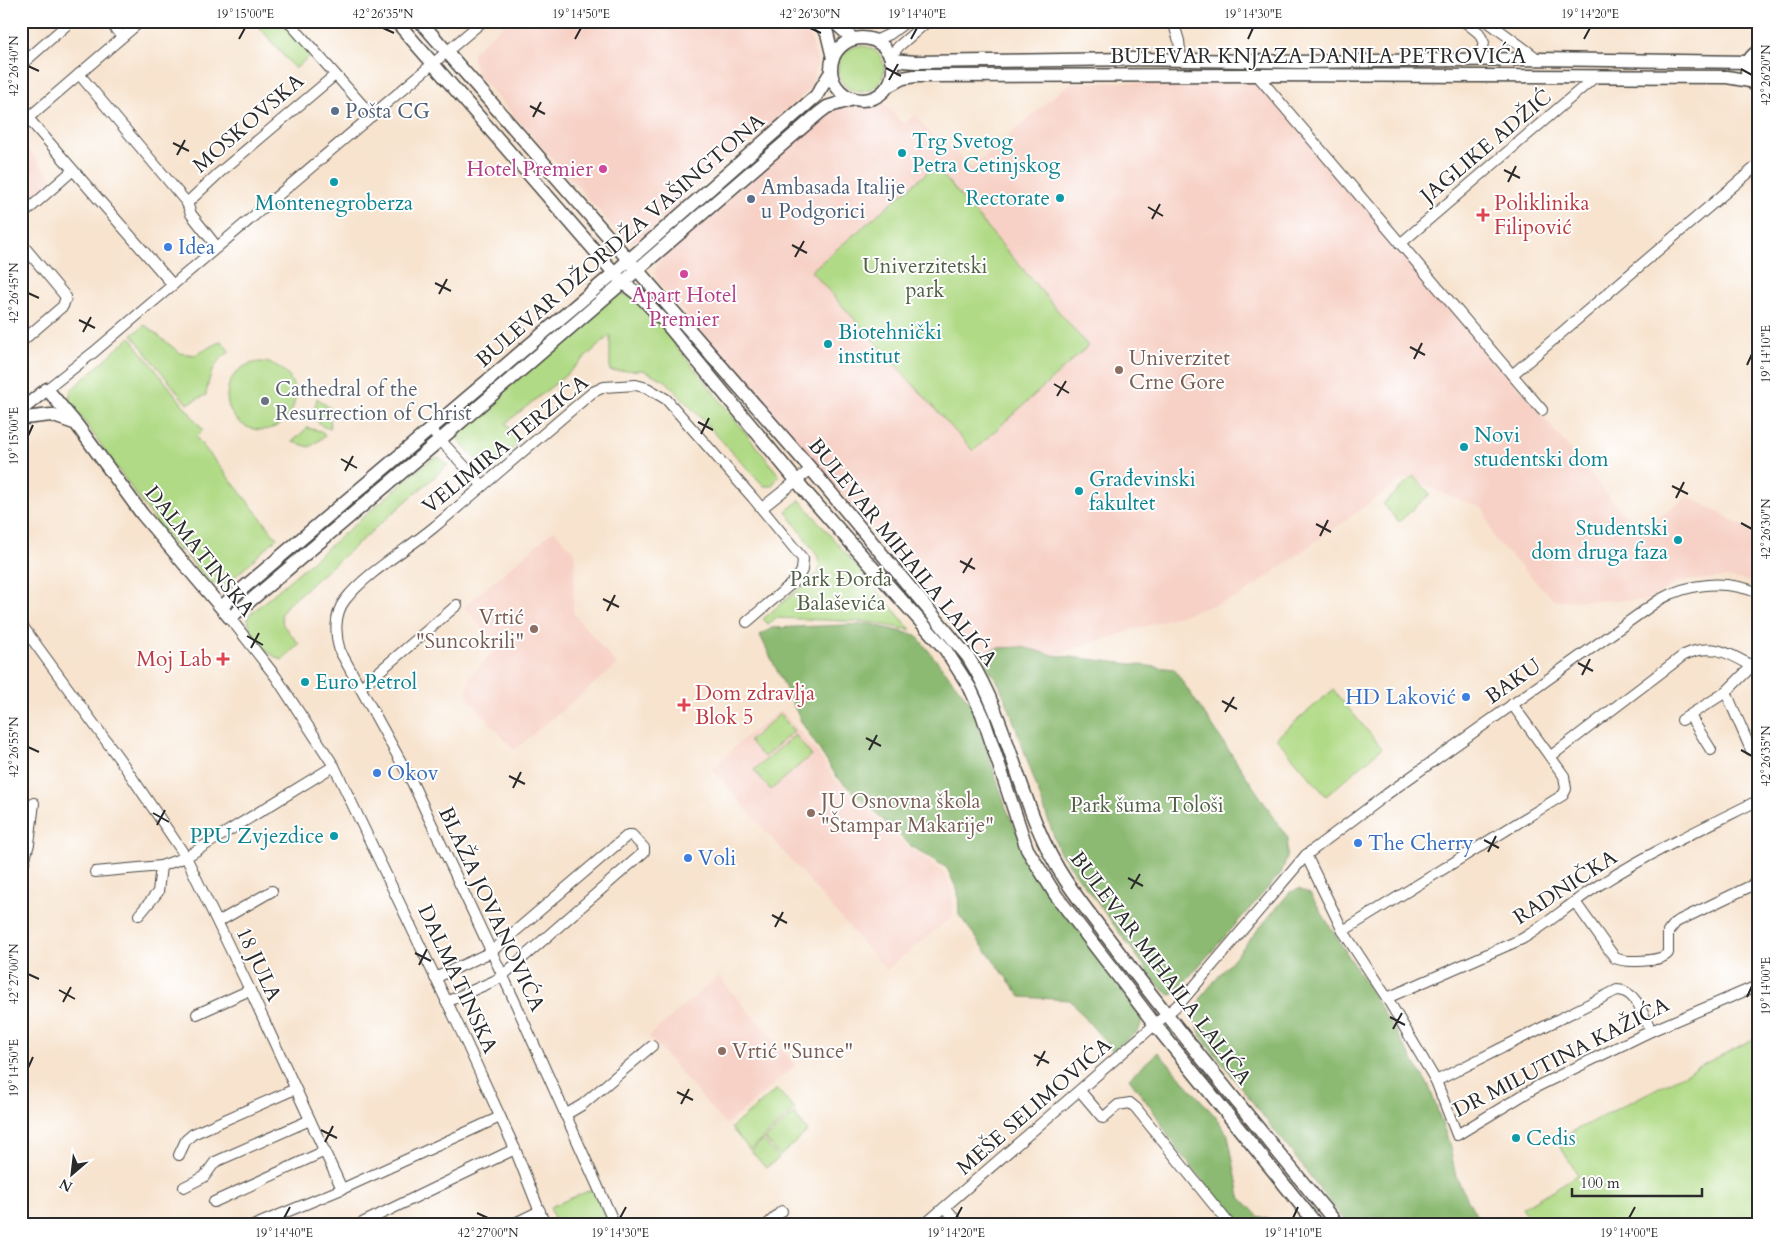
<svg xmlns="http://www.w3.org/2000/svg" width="1780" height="1246" viewBox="0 0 1780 1246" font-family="Cardo,serif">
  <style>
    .built { fill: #f7d1c6 }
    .green { fill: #b0da85; stroke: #6e8258 }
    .forest { fill: #8cba72; stroke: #5c724e }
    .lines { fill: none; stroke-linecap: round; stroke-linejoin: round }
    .minor-casing { stroke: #4a4743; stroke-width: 12 }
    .major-casing { stroke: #4a4743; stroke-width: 15 }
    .minor { stroke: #fff; stroke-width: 10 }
    .major { stroke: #fff; stroke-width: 12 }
    .ticks { fill: none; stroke: #2b2b2b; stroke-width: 2 }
    .service-dot { fill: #5c6f8a; stroke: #fff; stroke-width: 2 }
    .culture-dot { fill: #0f9aa8; stroke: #fff; stroke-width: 2 }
    .hotel-dot { fill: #d1479c; stroke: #fff; stroke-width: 2 }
    .health-dot { fill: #e0444e; stroke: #fff; stroke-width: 2 }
    .shop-dot { fill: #3f7fe0; stroke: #fff; stroke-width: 2 }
    .education-dot { fill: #8d6e63; stroke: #fff; stroke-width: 2 }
    .worship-dot { fill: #6b7280; stroke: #fff; stroke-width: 2 }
    .labels { text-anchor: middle; stroke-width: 4; stroke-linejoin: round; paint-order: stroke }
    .street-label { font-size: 21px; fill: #2b2b2b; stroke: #fff }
    .service-label { font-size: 21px; fill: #4e5e75; stroke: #fff; text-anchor: start }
    .culture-label { font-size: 21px; fill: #0d838f; stroke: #fff; text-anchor: start }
    .hotel-label { font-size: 21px; fill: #b23c85; stroke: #fff; text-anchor: end }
    .health-label { font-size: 21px; fill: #be3a42; stroke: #fff; text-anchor: start }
    .shop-label { font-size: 21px; fill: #366cbe; stroke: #fff; text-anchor: start }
    .park-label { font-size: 21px; fill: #536046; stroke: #fff }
    .education-label { font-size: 21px; fill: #785e54; stroke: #fff; text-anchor: start }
    .worship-label { font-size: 21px; fill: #5b616d; stroke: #fff; text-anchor: start }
    .neatline { fill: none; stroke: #2b2b2b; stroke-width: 2 }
    .ticks-label { font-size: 12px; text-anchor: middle; fill: #2b2b2b }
  </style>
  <rect width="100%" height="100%" fill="#fff"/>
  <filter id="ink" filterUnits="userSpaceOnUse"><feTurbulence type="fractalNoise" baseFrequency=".02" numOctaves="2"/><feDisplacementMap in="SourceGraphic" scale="10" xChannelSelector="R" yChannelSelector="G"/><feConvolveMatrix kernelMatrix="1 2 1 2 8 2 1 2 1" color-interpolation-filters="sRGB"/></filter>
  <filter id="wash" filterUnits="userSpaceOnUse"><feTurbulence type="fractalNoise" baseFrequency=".0096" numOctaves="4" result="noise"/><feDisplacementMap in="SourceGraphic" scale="20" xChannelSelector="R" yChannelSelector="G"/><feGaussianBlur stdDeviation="1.12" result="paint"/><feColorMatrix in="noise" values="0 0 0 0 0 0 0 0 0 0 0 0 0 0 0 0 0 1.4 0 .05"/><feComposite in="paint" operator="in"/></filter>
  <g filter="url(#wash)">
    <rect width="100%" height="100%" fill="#f7e3ce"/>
    <g class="built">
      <polygon points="508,21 798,21 810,36 818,61 809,90 637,241 631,242 625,240 476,73 472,56 474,51"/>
      <polygon points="1071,82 1260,82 1502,367 1638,532 1688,496 1759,535 1759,578 1752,582 1727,577 1678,582 1648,600 1555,601 1495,540 1484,509 1404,478 1239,597 1053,655 1022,647 987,652 983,660 660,285 654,273 659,260 825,112 843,106 862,108 882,100 903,124 915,115 944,150 950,146 971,168"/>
      <polygon points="21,141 54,180 21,207"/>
      <polygon points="554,530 575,553 573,613 617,665 514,750 470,700 467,693 469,678 496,649 496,644 464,607"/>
      <polygon points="781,710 818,754 834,778 909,848 944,872 951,890 953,916 886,970 712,769 746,736"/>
      <polygon points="718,976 796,1065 726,1125 649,1036"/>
    </g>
    <g class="green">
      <polygon points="254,21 282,21 311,55 295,69"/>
      <circle cx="861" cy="69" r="23"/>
      <polygon points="935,166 1088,346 973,451 811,271"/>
      <polygon points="626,295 640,300 779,475 772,486 764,486 666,381 643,370 610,371 610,335 566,375 506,423 514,435 517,445 495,463 483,467 458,440 460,429 614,296"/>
      <path d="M145,325L180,353L195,355L221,341L230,352C213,362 209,376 206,395L187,404L132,335Z"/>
      <path d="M130,337L203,430L196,437L277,538L225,586C208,589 191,560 182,549L178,551C140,502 106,451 69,400L71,390Z"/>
      <circle cx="261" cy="396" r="34"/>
      <polygon points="317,398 331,409 330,429 322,426 313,417"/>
      <polygon points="307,428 321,431 325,436 310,447 292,442"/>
      <path d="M439,457L448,465L287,605L281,614L283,625L299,644L282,660C266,655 247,632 248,616L431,459Z"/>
      <polygon points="1414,476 1430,494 1399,522 1383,504"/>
      <polygon points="800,500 911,630 869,622 776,618 768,624 763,619 819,572 818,557 786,511"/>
      <polygon points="1333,690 1382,748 1326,796 1276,738"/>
      <polygon points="780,714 794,731 764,757 749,741"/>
      <polygon points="795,735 811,755 771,790 754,770"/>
      <polygon points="1759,1036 1759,1225 1533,1225 1522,1208 1578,1175 1556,1140"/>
      <polygon points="777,1089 795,1110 750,1150 731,1128"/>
      <polygon points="794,1114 808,1131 780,1156 765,1139"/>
      <polygon points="763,1140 779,1158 766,1168 751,1151"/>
      <polygon points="593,1189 610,1225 556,1225 550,1207"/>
    </g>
    <g class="forest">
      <polygon points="869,624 916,635 972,705 1006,808 1028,856 1144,1013 1139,1030 1113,1051 1070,1000 1021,997 959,915 958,892 947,868 911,846 837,777 802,723 760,635 772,628"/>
      <polygon points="1022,647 1053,655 1174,669 1288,838 1287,858 1281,873 1174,994 1170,995 1159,986 1059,851 1009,708 999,684 983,660 987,652 997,648"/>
      <polygon points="1299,889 1310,894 1429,1086 1449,1143 1456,1177 1475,1213 1484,1225 1348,1225 1201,1036 1195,1019 1201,997 1290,892"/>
      <polygon points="1158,1052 1215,1116 1228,1135 1240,1197 1258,1216 1286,1225 1239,1225 1176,1148 1156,1115 1129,1078"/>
    </g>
  </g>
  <g filter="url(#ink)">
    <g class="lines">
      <g class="minor-casing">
        <g id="minor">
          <polyline points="109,21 122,37"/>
          <polyline points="288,21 372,116"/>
          <polyline points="1173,21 1179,41 1181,60"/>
          <polyline points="1464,21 1479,33 1484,43 1481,53 1473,60"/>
          <polyline points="1487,21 1538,59"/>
          <polyline points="875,41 890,34 907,21"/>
          <polyline points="890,57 899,46 928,21"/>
          <polyline points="21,65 71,21"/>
          <polyline points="79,74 187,203"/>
          <polyline points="1257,75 1542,410"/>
          <polyline points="21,110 173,285"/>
          <polyline points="28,118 141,21"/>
          <polyline points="21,216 72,171"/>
          <polyline points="21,243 66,297 63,306 21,342"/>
          <polyline points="1400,244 1595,77"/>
          <polyline points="217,247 191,214 187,203 219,173 335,75"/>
          <polyline points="1512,375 1759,164"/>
          <polyline points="47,389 94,352 483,21"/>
          <polyline points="430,429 482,485"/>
          <polyline points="762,508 811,469"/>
          <polyline points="230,618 276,677 334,766 460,1029 515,1149 545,1225"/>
          <polyline points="21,624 123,764 186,857 250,990 342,1189 500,1117"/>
          <polyline points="361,687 457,605"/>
          <polyline points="1726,692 1751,750"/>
          <polyline points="1690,716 1711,750"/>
          <polyline points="1682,720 1726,692 1752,666"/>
          <path d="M1551,756L1684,655C1715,641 1732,655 1759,670"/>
          <polyline points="1306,855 1343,931 1387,998 1436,1081 1457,1135 1538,1086 1651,1031 1759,985"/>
          <polyline points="21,872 29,844 34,803"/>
          <polyline points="95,872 161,866"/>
          <path d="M1575,902L1615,958C1625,963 1661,962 1668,953V932L1676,922L1759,882"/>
          <polyline points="139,915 158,892 161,866 186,857 334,766"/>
          <polyline points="218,922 272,891"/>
          <polyline points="1343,931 1563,795 1566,789 1564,776 1512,704"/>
          <polyline points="435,978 491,952 628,835 632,835 644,848 644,852 502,976 494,981 446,1002"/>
          <path d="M1387,998L1522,939C1551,922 1575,899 1604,882C1653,851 1707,826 1759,800"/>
          <polyline points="197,1014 250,990"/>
          <path d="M1436,1081L1617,990C1636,990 1644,1016 1651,1031"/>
          <polyline points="1080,1091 1103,1118 1118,1105 1130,1103 1136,1108 1230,1225"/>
          <polyline points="565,1115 582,1105 652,1046"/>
          <polyline points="179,1155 186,1140 193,1134 295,1089"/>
          <polyline points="184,1187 204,1177 215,1162 310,1120"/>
          <polyline points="214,1202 325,1151"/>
          <polyline points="945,1207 960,1225"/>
          <polyline points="255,1225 342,1189"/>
          <polyline points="358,1225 515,1149"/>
          <polyline points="511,1225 540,1211"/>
          <path d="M615,1225L515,1002L412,782L340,651C335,635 334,614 345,600C367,572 405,551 433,528C487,483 539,437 593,392L604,387L636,385L647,388L666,399L753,498L803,559L802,570L798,578L747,622"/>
          <polyline points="767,1225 782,1211"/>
          <path d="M924,1225L1181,1002L1306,855L1387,794L1659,600C1690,582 1726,580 1759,593"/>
        </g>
      </g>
      <g class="major-casing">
        <g id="major">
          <polyline points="396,21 622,282 640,296 665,322 810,497 945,649 970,688 982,714 1027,849 1055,894 1156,1026 1317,1225"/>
          <path d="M420,21L811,469L968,657C1012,726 1020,813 1066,881C1085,909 1107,936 1127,963C1195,1052 1266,1138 1338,1225"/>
          <polyline points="817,21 827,33 833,58"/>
          <polyline points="833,21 853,39"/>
          <circle cx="862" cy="69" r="31"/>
          <path d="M1759,51C1743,59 1743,79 1759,88"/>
          <polyline points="891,60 916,62 1133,59 1299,62 1538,59 1748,62"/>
          <polyline points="888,86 903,78 915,76 1257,75 1727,77 1750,81"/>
          <polyline points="21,410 47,389 77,425 142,514 230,618 440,440 819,113 827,107 853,99"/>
          <polyline points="25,418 51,415 74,423"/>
          <polyline points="221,607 614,273 816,96 831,72"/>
        </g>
      </g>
      <use href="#minor" class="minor"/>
      <use href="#major" class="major"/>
    </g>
  </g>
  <path class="ticks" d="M383,28L394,33M810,28L821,33M239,39L245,28M575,39L581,28M911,39L917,28M1248,39L1253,28M1584,39L1590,28M28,66L39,71M886,68L901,76M1741,69L1752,75M889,80L898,64M530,106L545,114M533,117L541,102M173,143L189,151M177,155L185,140M1504,170L1520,178M1508,182L1516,166M1148,207L1163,216M1152,219L1160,204M792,245L807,253M795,257L804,241M435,283L451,291M28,293L39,298M439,294L447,279M79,320L95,328M83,332L91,317M1410,347L1425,355M1414,359L1422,343M1747,365L1752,354M1054,384L1069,393M1057,396L1066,381M698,422L713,430M701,434L709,418M28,436L33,425M341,459L357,468M345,471L353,456M1672,486L1688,494M1676,498L1684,482M1741,523L1752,529M1316,524L1331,532M1320,536L1328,520M960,561L975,569M963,573L972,558M603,599L619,607M607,611L615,595M247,636L263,645M251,648L259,633M1578,663L1593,671M1582,675L1590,659M1222,701L1237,709M1225,712L1234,697M866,738L881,746M28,747L39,752M869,750L877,735M1741,750L1752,756M509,776L525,784M513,788L521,772M153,813L169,822M157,825L165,810M1484,840L1499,848M1488,852L1496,836M1128,878L1143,886M1131,889L1140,874M772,915L787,923M775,927L783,912M415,953L431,961M419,965L427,949M28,974L39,979M59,990L75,999M1747,997L1752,986M63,1002L71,987M1390,1017L1405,1025M1393,1029L1402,1013M1034,1055L1049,1063M1037,1066L1045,1051M28,1068L33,1057M677,1092L693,1100M681,1104L689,1089M321,1130L337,1138M325,1142L333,1126M477,1213L488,1218M284,1218L290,1207M620,1218L626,1207M956,1218L962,1207M1293,1218L1298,1207M1629,1218L1635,1207"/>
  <g class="service-dot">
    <circle cx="335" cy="111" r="5"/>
    <circle cx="751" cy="199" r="5"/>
  </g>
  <g class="culture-dot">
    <circle cx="902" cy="153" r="5"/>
    <circle cx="334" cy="182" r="5"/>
    <circle cx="1060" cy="198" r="5"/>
    <circle cx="828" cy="344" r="5"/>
    <circle cx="1464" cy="447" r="5"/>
    <circle cx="1079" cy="491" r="5"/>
    <circle cx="1678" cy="540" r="5"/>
    <circle cx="305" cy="682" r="5"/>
    <circle cx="334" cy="836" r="5"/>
    <circle cx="1516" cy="1138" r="5"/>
  </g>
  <g class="hotel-dot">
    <circle cx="603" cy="169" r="5"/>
    <circle cx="684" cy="274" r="5"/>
  </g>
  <g class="health-dot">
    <path d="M1480.5 207.5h5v5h5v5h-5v5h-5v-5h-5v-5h5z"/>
    <path d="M220.5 651.5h5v5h5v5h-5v5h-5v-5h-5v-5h5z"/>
    <path d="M681.5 697.5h5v5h5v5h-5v5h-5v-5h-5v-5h5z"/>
  </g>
  <g class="shop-dot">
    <circle cx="168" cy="247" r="5"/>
    <circle cx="1466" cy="697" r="5"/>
    <circle cx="377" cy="773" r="5"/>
    <circle cx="1358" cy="843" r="5"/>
    <circle cx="688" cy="858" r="5"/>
  </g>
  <g class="education-dot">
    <circle cx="1119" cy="370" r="5"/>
    <circle cx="534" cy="629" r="5"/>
    <circle cx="811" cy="813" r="5"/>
    <circle cx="722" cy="1051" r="5"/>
  </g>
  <circle class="worship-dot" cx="265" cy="401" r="5"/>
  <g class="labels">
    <g class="street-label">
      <text x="1318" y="63">BULEVAR KNJAZA DANILA PETROVIĆA</text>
      <text transform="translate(248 123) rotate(-41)" y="7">MOSKOVSKA</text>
      <text transform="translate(1486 146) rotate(-40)" y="7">JAGLIKE ADŽIĆ</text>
      <text transform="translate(620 240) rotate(-41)" y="7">BULEVAR DŽORDŽA VAŠINGTONA</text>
      <text transform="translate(505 444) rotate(-39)" y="7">VELIMIRA TERZIĆA</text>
      <text transform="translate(200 551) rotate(51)" y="7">DALMATINSKA</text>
      <text transform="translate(903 552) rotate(51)" y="7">BULEVAR MIHAILA LALIĆA</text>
      <text transform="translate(1513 681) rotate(-35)" y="7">BAKU</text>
      <text transform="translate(1565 887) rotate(-33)" y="7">RADNIČKA</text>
      <text transform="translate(492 909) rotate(65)" y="7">BLAŽA JOVANOVIĆA</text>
      <text transform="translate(259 964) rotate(65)" y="7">18 JULA</text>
      <text transform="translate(1161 968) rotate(53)" y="7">BULEVAR MIHAILA LALIĆA</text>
      <text transform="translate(458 979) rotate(65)" y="7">DALMATINSKA</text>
      <text transform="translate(1561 1057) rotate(-27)" y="7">DR MILUTINA KAŽIĆA</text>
      <text transform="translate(1034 1106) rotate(-41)" y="7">MEŠE SELIMOVIĆA</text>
    </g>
    <g class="service-label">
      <text x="345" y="118">Pošta CG</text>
      <text x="761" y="194">Ambasada Italije<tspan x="761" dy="24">u Podgorici</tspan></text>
    </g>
    <g class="culture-label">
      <text x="912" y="148">Trg Svetog<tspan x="912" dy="24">Petra Cetinjskog</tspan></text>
      <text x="1050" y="205" text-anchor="end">Rectorate</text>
      <text x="334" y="210" text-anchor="middle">Montenegroberza</text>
      <text x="838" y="339">Biotehnički<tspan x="838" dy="24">institut</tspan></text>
      <text x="1474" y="442">Novi<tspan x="1474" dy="24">studentski dom</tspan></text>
      <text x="1089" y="486">Građevinski<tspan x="1089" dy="24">fakultet</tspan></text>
      <text x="1668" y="535" text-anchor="end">Studentski<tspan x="1668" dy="24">dom druga faza</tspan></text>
      <text x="315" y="689">Euro Petrol</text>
      <text x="324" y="843" text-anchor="end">PPU Zvjezdice</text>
      <text x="1526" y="1145">Cedis</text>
    </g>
    <g class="hotel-label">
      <text x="593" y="176">Hotel Premier</text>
      <text x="684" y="302" text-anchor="middle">Apart Hotel<tspan x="684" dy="24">Premier</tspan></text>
    </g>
    <g class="health-label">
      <text x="1494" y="210">Poliklinika<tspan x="1494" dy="24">Filipović</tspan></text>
      <text x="212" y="666" text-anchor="end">Moj Lab</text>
      <text x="695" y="700">Dom zdravlja<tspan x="695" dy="24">Blok 5</tspan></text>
    </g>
    <g class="shop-label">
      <text x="178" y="254">Idea</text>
      <text x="1456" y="704" text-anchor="end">HD Laković</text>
      <text x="387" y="780">Okov</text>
      <text x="1368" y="850">The Cherry</text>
      <text x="698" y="865">Voli</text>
    </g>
    <g class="park-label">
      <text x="925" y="273">Univerzitetski<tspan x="925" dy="24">park</tspan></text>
      <text x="841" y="586">Park Đorđa<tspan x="841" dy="24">Balaševića</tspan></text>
      <text x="1147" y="812">Park šuma Tološi</text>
    </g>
    <g class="education-label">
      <text x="1129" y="365">Univerzitet<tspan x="1129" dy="24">Crne Gore</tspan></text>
      <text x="524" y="624" text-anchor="end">Vrtić<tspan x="524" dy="24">"Suncokrili"</tspan></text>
      <text x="821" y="808">JU Osnovna škola<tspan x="821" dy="24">"Štampar Makarije"</tspan></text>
      <text x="732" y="1058">Vrtić "Sunce"</text>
    </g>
    <g class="worship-label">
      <text x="275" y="396">Cathedral of the<tspan x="275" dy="24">Resurrection of Christ</tspan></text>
    </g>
  </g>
  <rect width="1780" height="1246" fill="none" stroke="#fff" stroke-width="55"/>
  <g transform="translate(72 1174) rotate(208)" stroke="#ffffff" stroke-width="4" paint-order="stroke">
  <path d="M0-4L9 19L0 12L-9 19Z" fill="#2b2b2b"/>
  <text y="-8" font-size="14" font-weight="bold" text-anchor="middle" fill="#2b2b2b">N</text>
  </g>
  <path d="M1572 1188v8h130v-8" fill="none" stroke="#2b2b2b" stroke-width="2.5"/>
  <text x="1580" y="1188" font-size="15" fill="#2b2b2b" stroke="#ffffff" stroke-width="4" paint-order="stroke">100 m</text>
  <rect x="28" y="28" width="1724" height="1190" class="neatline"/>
  <g class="ticks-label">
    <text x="245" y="18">19°15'00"E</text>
    <text x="383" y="18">42°26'35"N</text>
    <text x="581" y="18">19°14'50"E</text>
    <text x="810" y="18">42°26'30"N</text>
    <text x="917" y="18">19°14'40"E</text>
    <text x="1253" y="18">19°14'30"E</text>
    <text x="1590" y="18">19°14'20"E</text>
    <text transform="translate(14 66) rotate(-90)" y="4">42°26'40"N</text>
    <text transform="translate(1766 75) rotate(-90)" y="4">42°26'20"N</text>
    <text transform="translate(14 293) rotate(-90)" y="4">42°26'45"N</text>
    <text transform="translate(1766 354) rotate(-90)" y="4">19°14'10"E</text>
    <text transform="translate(14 436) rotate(-90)" y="4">19°15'00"E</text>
    <text transform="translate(1766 529) rotate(-90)" y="4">42°26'30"N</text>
    <text transform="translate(14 747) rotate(-90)" y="4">42°26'55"N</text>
    <text transform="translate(1766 756) rotate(-90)" y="4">42°26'35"N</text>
    <text transform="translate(14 974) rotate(-90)" y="4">42°27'00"N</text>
    <text transform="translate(1766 986) rotate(-90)" y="4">19°14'00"E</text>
    <text transform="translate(14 1068) rotate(-90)" y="4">19°14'50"E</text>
    <text x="284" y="1237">19°14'40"E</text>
    <text x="488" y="1237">42°27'00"N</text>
    <text x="620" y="1237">19°14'30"E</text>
    <text x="956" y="1237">19°14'20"E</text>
    <text x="1293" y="1237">19°14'10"E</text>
    <text x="1629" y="1237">19°14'00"E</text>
  </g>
</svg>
